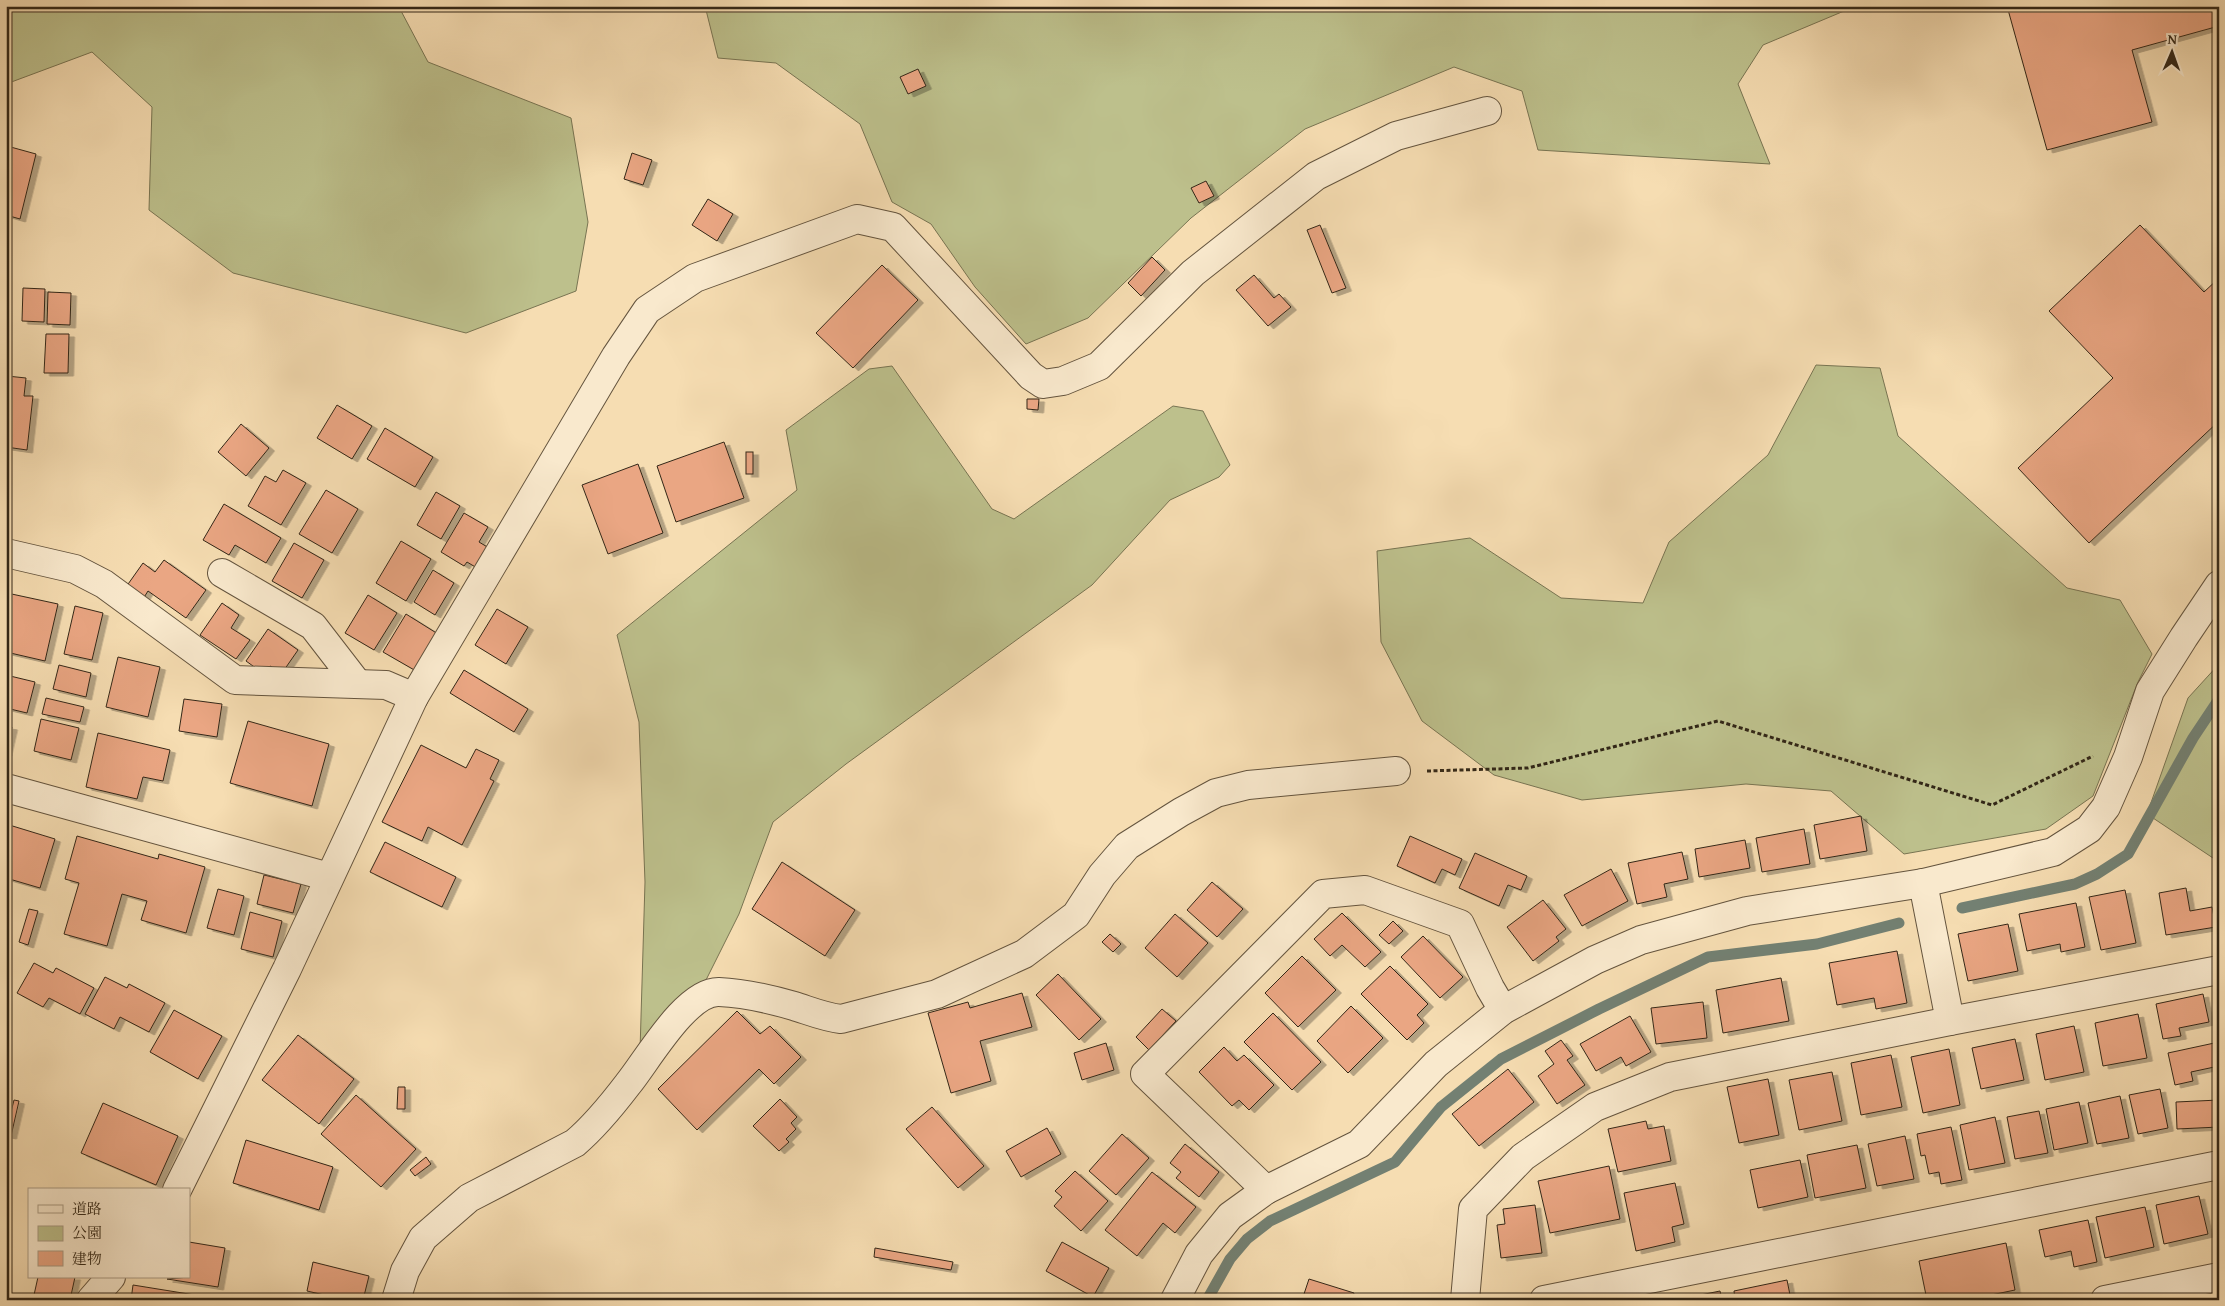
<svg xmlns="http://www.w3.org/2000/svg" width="2225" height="1306" viewBox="0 0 2225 1306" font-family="'Gentium Book Plus','Noto Serif JP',serif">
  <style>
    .green { fill: #bdc08c; stroke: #787452 }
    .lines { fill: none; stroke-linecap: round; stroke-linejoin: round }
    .stream { stroke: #738072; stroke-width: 11 }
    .building { fill: #eaa683; stroke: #332717; filter: url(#shadow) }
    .minor-casing { stroke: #64543e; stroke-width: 30 }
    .path { stroke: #332717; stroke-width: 3; stroke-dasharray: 4 2.5; stroke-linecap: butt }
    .minor { stroke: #f9e9cd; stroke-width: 28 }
  </style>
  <defs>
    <filter id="shadow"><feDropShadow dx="5.5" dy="3" stdDeviation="0" flood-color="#0004"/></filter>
  </defs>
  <rect width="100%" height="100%" fill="#f6ddb2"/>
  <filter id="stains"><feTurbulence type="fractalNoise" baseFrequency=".004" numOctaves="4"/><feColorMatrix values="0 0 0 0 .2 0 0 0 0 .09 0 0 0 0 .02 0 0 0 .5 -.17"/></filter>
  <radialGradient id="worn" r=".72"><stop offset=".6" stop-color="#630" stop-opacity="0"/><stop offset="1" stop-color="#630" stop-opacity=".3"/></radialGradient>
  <g class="green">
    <polygon points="6,6 402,6 400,9 428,62 571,118 588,222 576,291 466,333 233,273 149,210 152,107 92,52 6,84"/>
    <polygon points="705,6 1856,6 1763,45 1738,84 1770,164 1538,150 1522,91 1454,67 1305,129 1191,218 1088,318 1026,344 975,287 931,224 892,202 860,124 776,63 718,58"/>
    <polygon points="1816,365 1880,368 1898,436 2067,588 2120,600 2152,654 2138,682 2093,796 2046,829 1904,854 1831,791 1746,784 1582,800 1494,775 1422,721 1381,642 1377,551 1470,538 1561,598 1643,603 1669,542 1768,455"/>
    <polygon points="892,366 992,509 1014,519 1173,406 1203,411 1230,465 1219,477 1170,500 1092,585 846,764 773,822 739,914 705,982 640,1051 645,882 639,722 617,635 797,490 786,430 869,369"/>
    <polygon points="2219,664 2219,862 2147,814 2188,698"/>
  </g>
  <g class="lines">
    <g class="stream">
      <polyline points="1962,908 2075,884 2097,874 2128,854 2193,738 2219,699"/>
      <polyline points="1207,1300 1230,1259 1247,1239 1270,1221 1395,1162 1441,1107 1501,1059 1599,1009 1708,957 1817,944 1899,923"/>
    </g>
  </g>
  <g class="building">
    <polygon points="2007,6 2219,6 2219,26 2132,50 2152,122 2047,150"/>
    <polygon points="918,69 926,86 908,94 900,77"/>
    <polygon points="7,146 36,154 20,219 6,215"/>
    <polygon points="632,153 652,160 643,185 624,179"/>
    <polygon points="1206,181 1214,196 1199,203 1191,188"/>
    <polygon points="708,199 733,214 717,241 692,225"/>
    <polygon points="1320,225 1346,288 1332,293 1307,230"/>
    <polygon points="2140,225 2204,292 2219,278 2219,421 2089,543 2018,468 2113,378 2049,311"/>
    <polygon points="1152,257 1165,270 1141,296 1128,283"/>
    <polygon points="882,265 918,300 853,368 816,333"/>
    <polygon points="1254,275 1274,298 1279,294 1291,307 1268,326 1236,290"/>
    <polygon points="23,288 45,289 44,322 22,321"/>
    <polygon points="48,292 71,293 70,325 47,324"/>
    <polygon points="46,334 69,334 68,373 44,373"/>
    <polygon points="7,376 26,378 24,396 33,396 27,450 6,447"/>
    <polygon points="1027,399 1039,399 1038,410 1027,409"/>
    <polygon points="337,405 372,426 352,459 317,438"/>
    <polygon points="241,424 269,448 246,476 218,452"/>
    <polygon points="385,428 433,457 415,487 367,459"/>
    <polygon points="724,442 744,498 676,522 657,466"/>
    <rect x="746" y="452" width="7" height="22"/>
    <polygon points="638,464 663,533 608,554 582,485"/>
    <polygon points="283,470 306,483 281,525 248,506 265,476 276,482"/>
    <polygon points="326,490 358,509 332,553 299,534"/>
    <polygon points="436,492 460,506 441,539 417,525"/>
    <polygon points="224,504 281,538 266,563 235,545 229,555 203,540"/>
    <polygon points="464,513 488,527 479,542 489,548 477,568 467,562 464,566 441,552"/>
    <polygon points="401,541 431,559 406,601 376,583"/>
    <polygon points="294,543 324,560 302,598 272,581"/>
    <polygon points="164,560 206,590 186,618 148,591 143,599 126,587 143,563 155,572"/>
    <polygon points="433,570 454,583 435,615 414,602"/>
    <polygon points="7,593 58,604 45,661 6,652"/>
    <polygon points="368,595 397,613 374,650 345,633"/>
    <polygon points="222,603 239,615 231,628 250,640 236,659 200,635"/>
    <polygon points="75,606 103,613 92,660 64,654"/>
    <polygon points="497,609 528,627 506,664 475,645"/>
    <polygon points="406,614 438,634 416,671 383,652"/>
    <polygon points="268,629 298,650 282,673 270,666 264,674 246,661"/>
    <polygon points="118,657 160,667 148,717 106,707"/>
    <polygon points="59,665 91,673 86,697 53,689"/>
    <polygon points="464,670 528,709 514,732 450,693"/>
    <polygon points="6,675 35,682 27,713 6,708"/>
    <polygon points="46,698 84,707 80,722 42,714"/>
    <polygon points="184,699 222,704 217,737 179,731"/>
    <polygon points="41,719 79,728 71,760 34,751"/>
    <polygon points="248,721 329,744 312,806 230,783"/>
    <polygon points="6,726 12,727 6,753"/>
    <polygon points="98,733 170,750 163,781 143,777 137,799 86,787"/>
    <polygon points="421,745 466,768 476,749 499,760 490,779 494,781 462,845 428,827 422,841 382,822"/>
    <polygon points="1861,816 1867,851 1820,859 1814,825"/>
    <polygon points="6,824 55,839 40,888 6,878"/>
    <polygon points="1804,829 1810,864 1762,872 1756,838"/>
    <polygon points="77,836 158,859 159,854 205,867 186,933 141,920 147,901 122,894 107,946 64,934 79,883 65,879"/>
    <polygon points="1410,836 1462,859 1455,875 1442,869 1435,883 1397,866"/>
    <polygon points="1745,840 1750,868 1699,877 1695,849"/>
    <polygon points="385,842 456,877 442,907 370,872"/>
    <polygon points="1682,852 1688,879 1664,884 1667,897 1637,904 1628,863"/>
    <polygon points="1475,853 1527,876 1521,890 1508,885 1499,906 1459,888"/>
    <polygon points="782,862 855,910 825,956 752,909"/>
    <polygon points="1611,869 1628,901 1582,926 1564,895"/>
    <polygon points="264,875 301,884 293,913 257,904"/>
    <polygon points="1212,882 1243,909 1217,937 1187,910"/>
    <polygon points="2186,888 2190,911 2212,907 2216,927 2166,935 2159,893"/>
    <polygon points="218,889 244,896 234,935 207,928"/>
    <polygon points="2125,890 2136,943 2101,950 2089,897"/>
    <polygon points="1543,900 1566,929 1556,937 1559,941 1533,961 1507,927"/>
    <polygon points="2076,903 2085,947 2061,952 2060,944 2027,951 2019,914"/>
    <polygon points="29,909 38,911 28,945 19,942"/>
    <polygon points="250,912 282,921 273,957 241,949"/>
    <polygon points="1342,913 1381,952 1365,967 1342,945 1330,956 1314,939"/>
    <polygon points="1175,914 1208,943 1177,977 1145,948"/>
    <polygon points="1393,921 1403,931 1389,944 1379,935"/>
    <polygon points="2008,924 2018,971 1968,981 1958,934"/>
    <polygon points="1110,934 1121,944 1113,952 1102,942"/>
    <polygon points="1423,936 1463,977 1440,998 1401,957"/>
    <polygon points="1897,951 1907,1003 1876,1009 1874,998 1837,1005 1829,963"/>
    <polygon points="1302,956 1336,990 1298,1027 1265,993"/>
    <polygon points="34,963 53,973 56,968 94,988 80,1014 49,998 43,1007 17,993"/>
    <polygon points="1390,966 1428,1004 1417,1015 1424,1023 1407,1040 1361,994"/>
    <polygon points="1058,974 1101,1019 1079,1040 1036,995"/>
    <polygon points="105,977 127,988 129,984 165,1003 149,1032 120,1017 114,1029 85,1014"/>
    <polygon points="1781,978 1789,1021 1723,1033 1716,990"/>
    <polygon points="1022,993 1032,1027 980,1041 991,1081 951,1093 928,1013 968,1002 970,1008"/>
    <polygon points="2203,994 2209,1022 2179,1028 2181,1036 2163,1039 2156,1004"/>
    <polygon points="1703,1002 1707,1038 1656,1044 1651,1008"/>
    <polygon points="1351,1006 1383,1038 1348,1073 1317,1041"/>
    <polygon points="1162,1009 1176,1021 1149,1050 1136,1037"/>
    <polygon points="174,1010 222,1036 198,1079 150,1052"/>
    <polygon points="737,1011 760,1034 770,1026 801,1057 774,1084 759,1069 697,1130 658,1089"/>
    <polygon points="1273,1013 1321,1062 1292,1090 1244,1042"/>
    <polygon points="2138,1014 2147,1058 2103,1066 2095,1023"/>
    <polygon points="1630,1016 1651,1052 1626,1066 1621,1057 1596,1071 1580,1044"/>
    <polygon points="2074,1026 2084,1072 2045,1080 2036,1034"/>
    <polygon points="298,1035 354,1079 319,1124 262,1080"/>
    <polygon points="2015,1039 2024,1080 1981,1089 1972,1048"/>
    <polygon points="1561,1040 1573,1056 1567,1060 1585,1085 1557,1104 1538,1076 1554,1064 1545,1051"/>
    <polygon points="2219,1042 2219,1066 2191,1072 2193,1081 2175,1085 2168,1053"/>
    <polygon points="1106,1043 1114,1070 1082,1080 1074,1053"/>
    <polygon points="1224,1047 1237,1061 1244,1055 1274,1085 1249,1110 1239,1100 1232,1106 1199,1072"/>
    <polygon points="1949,1049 1960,1105 1923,1113 1911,1057"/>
    <polygon points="1891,1055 1902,1107 1861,1115 1851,1063"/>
    <polygon points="1508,1069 1534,1102 1479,1146 1452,1114"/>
    <polygon points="1832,1072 1842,1121 1799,1130 1789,1080"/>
    <polygon points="1768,1079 1779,1135 1739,1143 1727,1087"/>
    <polygon points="398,1087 405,1087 405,1109 397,1109"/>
    <polygon points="2160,1089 2168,1128 2138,1134 2129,1095"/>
    <polygon points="356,1095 416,1149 381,1187 321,1134"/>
    <polygon points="2120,1096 2129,1138 2097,1144 2088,1103"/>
    <polygon points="780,1099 797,1117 791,1123 796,1129 786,1139 789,1142 779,1151 753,1126"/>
    <polygon points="14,1100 19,1101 11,1136 6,1135 6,1132"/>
    <polygon points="2219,1100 2219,1127 2177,1129 2176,1102"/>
    <polygon points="2079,1102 2088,1143 2054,1150 2046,1109"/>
    <polygon points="103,1103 178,1136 156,1185 81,1153"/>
    <polygon points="932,1107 984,1166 958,1188 906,1129"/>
    <polygon points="2039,1111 2048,1153 2015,1159 2007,1117"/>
    <polygon points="1995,1117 2005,1163 1969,1170 1960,1125"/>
    <polygon points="1646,1121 1648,1129 1664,1126 1671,1161 1618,1172 1608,1129"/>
    <polygon points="1951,1127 1962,1180 1941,1184 1939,1172 1929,1174 1925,1155 1921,1156 1917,1134"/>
    <polygon points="1047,1128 1061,1154 1021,1177 1006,1151"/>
    <polygon points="1122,1134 1149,1158 1116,1195 1089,1171"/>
    <polygon points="1905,1136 1914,1179 1877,1186 1868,1144"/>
    <polygon points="246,1140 333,1167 319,1210 233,1183"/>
    <polygon points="1185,1144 1219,1172 1199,1197 1176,1178 1181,1172 1170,1163"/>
    <polygon points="1857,1145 1866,1188 1815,1198 1807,1155"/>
    <polygon points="426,1157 431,1164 415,1176 410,1170"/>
    <polygon points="1800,1160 1808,1197 1758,1208 1750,1170"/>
    <polygon points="1609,1166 1620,1219 1550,1233 1538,1181"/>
    <polygon points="1075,1171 1108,1201 1081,1231 1054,1206 1062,1197 1055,1191"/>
    <polygon points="1152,1172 1196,1207 1175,1233 1163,1223 1137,1256 1105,1230"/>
    <polygon points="1675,1183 1684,1224 1672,1227 1675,1242 1636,1251 1624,1193"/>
    <polygon points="2199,1196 2208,1234 2164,1244 2156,1205"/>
    <polygon points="1535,1205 1542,1253 1501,1258 1497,1225 1505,1224 1503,1209"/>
    <polygon points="2145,1207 2154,1247 2105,1258 2096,1217"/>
    <polygon points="2088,1220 2097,1262 2074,1267 2071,1251 2045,1257 2039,1230"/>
    <polygon points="189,1242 225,1248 218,1287 167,1279 189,1277"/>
    <polygon points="1062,1242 1109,1268 1093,1297 1046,1271"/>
    <polygon points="2006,1243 2015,1290 1967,1300 1927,1300 1919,1261"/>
    <polygon points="875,1248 953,1262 951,1270 874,1257"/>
    <polygon points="313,1262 369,1276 363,1300 346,1300 307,1291"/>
    <polygon points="38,1277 75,1277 70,1300 54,1300 34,1295"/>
    <polygon points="1309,1279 1354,1293 1352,1300 1302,1300"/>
    <polygon points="1787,1280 1791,1300 1735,1300 1734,1291"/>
    <polygon points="133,1285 195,1295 194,1300 131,1300"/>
    <polygon points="1720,1291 1722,1300 1676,1300"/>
  </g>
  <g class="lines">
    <g class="minor-casing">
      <g id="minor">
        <polyline points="6,553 75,569 104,584 235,680 386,685 414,697"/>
        <polyline points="222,573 313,626 357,683"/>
        <polyline points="6,788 329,877"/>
        <polyline points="1923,883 1950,1021"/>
        <polyline points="177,1190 287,969 414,697 616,356 647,310 695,278 857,219 893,227 1031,376 1043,384 1063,381 1099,366 1193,273 1316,176 1396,136 1487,111"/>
        <polyline points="1266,1190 1145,1074 1323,894 1365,890 1460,924 1490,988 1503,1010"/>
        <polyline points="91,1300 111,1277"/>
        <path d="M396,1300L405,1271L423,1238L469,1198L575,1143C595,1126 612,1105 628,1084C647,1061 686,991 719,992C744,993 770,999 794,1006C810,1011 824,1017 841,1019L937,994L1024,954L1076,915L1102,875L1127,846L1181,812L1216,793L1248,785L1396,771"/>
        <polyline points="1175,1300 1199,1254 1230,1216 1266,1190 1359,1144 1436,1064 1503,1010 1595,960 1641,940 1747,911 1923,883 2053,852 2089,829 2106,807 2128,757 2150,691 2184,637 2219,585"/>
        <polyline points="1465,1300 1473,1209 1523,1157 1595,1107 1670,1077 1950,1021 2219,970"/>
        <polyline points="1544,1300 2219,1165"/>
        <polyline points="2105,1300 2219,1277"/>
      </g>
    </g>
    <polyline class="path" points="1427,771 1528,768 1718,721 1992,805 2093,756"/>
    <use href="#minor" class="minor"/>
  </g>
  <rect width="2225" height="1306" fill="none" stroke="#f6ddb2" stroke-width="25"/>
  <rect x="8" y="8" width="2210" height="1291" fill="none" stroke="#332717" stroke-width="2.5"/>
  <rect x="12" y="12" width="2200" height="1281" fill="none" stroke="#332717"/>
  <rect x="28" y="1188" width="162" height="90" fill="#f9e9cd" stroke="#aa9b84"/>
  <rect x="38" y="1205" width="25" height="8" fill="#f9e9cd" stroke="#aa9b84"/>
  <text x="72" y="1214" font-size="15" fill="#332717">道路</text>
  <rect x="38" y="1226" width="25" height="15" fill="#bdc08c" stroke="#aa9b84"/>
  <text x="72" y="1238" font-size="15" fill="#332717">公園</text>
  <rect x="38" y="1251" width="25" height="15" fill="#eaa683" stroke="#aa9b84"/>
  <text x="72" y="1264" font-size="15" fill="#332717">建物</text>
  <g transform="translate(2172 52) rotate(2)" stroke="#f9e9cd" stroke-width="4" paint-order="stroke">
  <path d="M0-4L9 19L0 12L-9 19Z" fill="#332717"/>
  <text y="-8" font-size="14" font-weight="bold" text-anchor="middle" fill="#332717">N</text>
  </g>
  <rect width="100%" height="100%" filter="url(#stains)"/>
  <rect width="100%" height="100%" fill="url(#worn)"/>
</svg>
